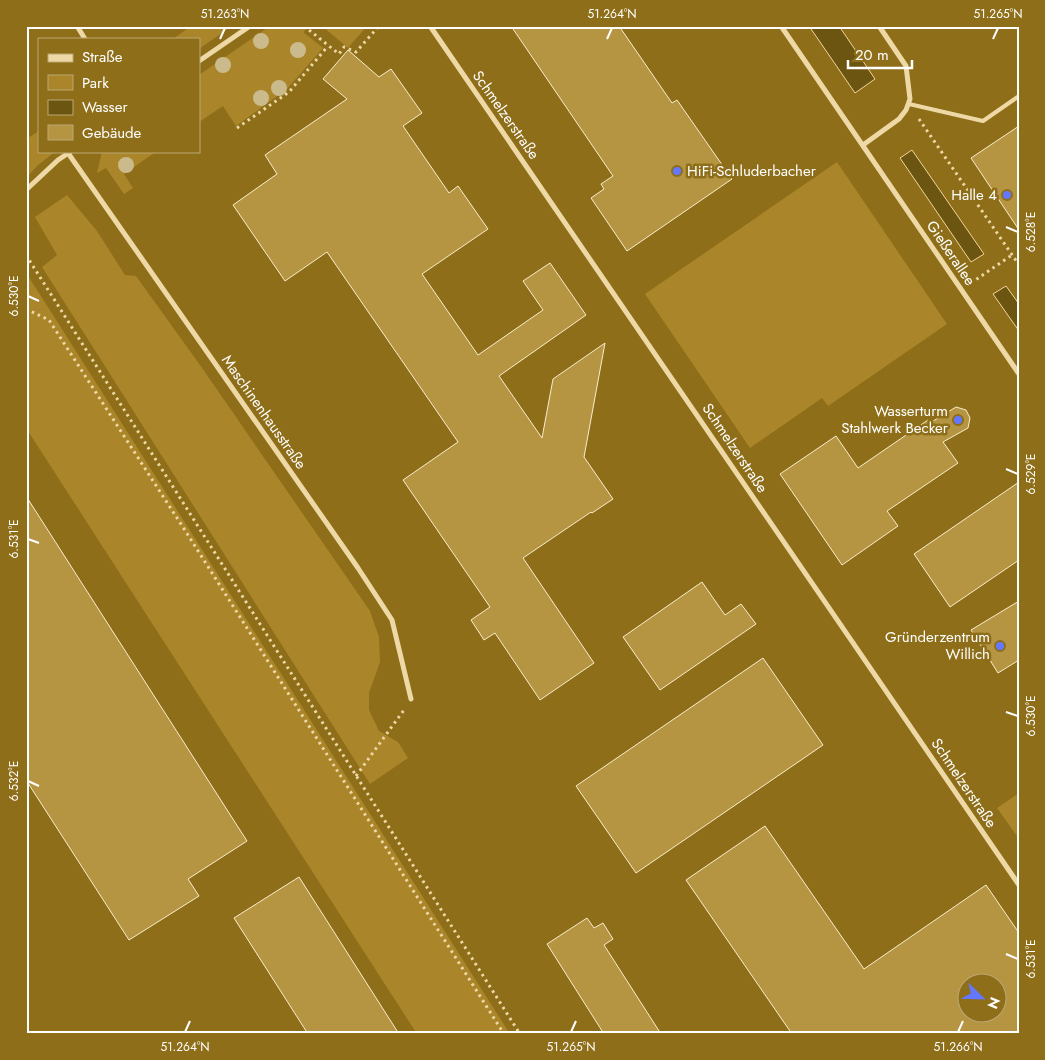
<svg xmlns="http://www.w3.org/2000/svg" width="1045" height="1060" viewBox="0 0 1045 1060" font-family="Jost,sans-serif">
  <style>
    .green { fill: #aa8529 }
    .water { fill: #6c5411; stroke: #f1d699 }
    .building { fill: #b69542; stroke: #faedcc; fill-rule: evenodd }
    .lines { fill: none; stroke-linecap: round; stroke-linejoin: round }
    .path { stroke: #eed9a6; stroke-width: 3; stroke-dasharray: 2.5 4; stroke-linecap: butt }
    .lane { stroke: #eed9a6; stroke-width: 4 }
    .street { stroke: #eed9a6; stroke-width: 5 }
    .tree { fill: #cbba8c }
    .ticks { fill: none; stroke: #fff; stroke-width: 2 }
    .poi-dot { fill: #6377ff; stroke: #8e6e19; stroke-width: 2 }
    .labels { text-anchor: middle; stroke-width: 5; stroke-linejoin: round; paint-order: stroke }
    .street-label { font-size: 15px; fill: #fff; stroke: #8e6e19 }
    .poi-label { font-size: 15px; fill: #fff; stroke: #8e6e19; text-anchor: end }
    .neatline { fill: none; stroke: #fff; stroke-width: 2 }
    .ticks-label { font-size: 12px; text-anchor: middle; fill: #fff }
  </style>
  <rect width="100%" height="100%" fill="#8e6e19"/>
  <g class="green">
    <polygon points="191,26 232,26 199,49 199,39 173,39"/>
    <polygon points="270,26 311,26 303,32 323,48 287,89 236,126 223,106 199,122 199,75"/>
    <polygon points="322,26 367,26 348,48"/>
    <polygon points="39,131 39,151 56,151 37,166 26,178 26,139"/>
    <polygon points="102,151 157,151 124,174 133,188 124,194 106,168 97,173"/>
    <polygon points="837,162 947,324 828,406 822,398 750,448 645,294"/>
    <polygon points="67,195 97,231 125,275 136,276 200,365 370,611 379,637 380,662 369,693 369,710 379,731 398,742 408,758 370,784 42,267 57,255 35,217"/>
    <polygon points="26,273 39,293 510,1034 417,1034 26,428"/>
    <polygon points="1019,793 1019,839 997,808"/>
  </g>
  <g class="water">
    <polygon points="809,26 839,26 875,79 855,93"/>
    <polygon points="912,150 984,254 971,262 900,158"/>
    <polygon points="1006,286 1019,304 1019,331 993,294"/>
  </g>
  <g class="building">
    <polygon points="511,26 619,26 672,103 677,100 732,179 627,251 591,198 604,189 601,184 613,176"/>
    <polygon points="348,50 379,77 391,69 422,113 403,126 449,193 458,186 488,229 422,274 478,355 543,310 523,281 550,263 586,315 499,376 542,438 553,379 605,343 584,457 613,499 592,513 591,512 523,558 594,663 540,700 495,633 484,640 471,620 490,607 403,480 458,442 327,252 285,281 233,205 277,174 265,155 347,99 323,79"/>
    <polygon points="1019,126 1019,230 971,158"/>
    <polygon points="956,407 966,410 970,418 968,428 943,442 958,463 887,511 898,526 842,565 780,474 836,436 858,468 928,420 930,423"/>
    <polygon points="1019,482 1019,560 950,607 914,554"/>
    <polygon points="26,496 247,841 188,879 199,896 129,940 26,780"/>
    <polygon points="702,582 725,615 741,604 756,624 660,690 623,637"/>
    <polygon points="1019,601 1019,660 998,673 971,630"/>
    <polygon points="763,658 823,745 636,873 576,786"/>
    <path d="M765,826L864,969L986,885L1019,933V1034H792L686,880ZM968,982H998V1012H968Z"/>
    <polygon points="299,877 399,1034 308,1034 234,918"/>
    <polygon points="587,918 594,928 603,923 613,939 604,945 661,1034 604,1034 547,944"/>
  </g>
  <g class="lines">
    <g class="path">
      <polyline points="304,26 339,54 344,47 356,52 379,26"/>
      <polyline points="919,119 1019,265"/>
      <polyline points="237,128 289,92 328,46"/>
      <polyline points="26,255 520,1034"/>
      <polyline points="971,283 1012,255"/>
      <polyline points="26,309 49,320 188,535 504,1034"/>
      <polyline points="356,776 404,710"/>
    </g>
    <polyline class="lane" points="909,104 983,121 1019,96"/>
    <g class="street">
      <polyline points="77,26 85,39"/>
      <polyline points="430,26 1019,885"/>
      <polyline points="781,26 1019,374"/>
      <polyline points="199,61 250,26"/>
      <polyline points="863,145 899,119 906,110 910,99 906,66 879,26"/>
      <polyline points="68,153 358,568 392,620 411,699"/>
      <polyline points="26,190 58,160 70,152"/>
    </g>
  </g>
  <g class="tree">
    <circle cx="261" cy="41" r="8"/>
    <circle cx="298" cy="50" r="8"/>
    <circle cx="223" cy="65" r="8"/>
    <circle cx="279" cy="88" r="8"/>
    <circle cx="261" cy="98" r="8"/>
    <circle cx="126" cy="165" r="8"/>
  </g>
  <path class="ticks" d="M220,39L225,28M607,39L612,28M993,39L998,28M1006,227L1018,232M28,296L39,301M1006,469L1018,474M28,539L39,543M1006,712L1018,716M28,781L39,786M1006,954L1018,959M185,1032L190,1021M571,1032L576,1021M958,1032L963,1021"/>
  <g class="poi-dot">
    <circle cx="677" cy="171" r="5"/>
    <circle cx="1007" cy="195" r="5"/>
    <circle cx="958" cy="420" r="5"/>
    <circle cx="1000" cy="646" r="5"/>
  </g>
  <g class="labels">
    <g class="street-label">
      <text transform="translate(506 115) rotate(55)" y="5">Schmelzerstraße</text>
      <text transform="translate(951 253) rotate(56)" y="5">Gießerallee</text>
      <text transform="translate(264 412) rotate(55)" y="5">Maschinenhausstraße</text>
      <text transform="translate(735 448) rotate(56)" y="5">Schmelzerstraße</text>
      <text transform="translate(964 783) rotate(56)" y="5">Schmelzerstraße</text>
    </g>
    <g class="poi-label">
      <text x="687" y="176" text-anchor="start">HiFi-Schluderbacher</text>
      <text x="997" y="200">Halle 4</text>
      <text x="948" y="416">Wasserturm<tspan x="948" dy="17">Stahlwerk Becker</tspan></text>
      <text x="990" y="642">Gründerzentrum<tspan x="990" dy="17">Willich</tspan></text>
    </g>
  </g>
  <rect width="1045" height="1060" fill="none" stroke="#8e6e19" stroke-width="55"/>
  <rect x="38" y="38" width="162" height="115" fill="#8e6e19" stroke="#bba875"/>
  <rect x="48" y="54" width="25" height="8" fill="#eed9a6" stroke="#bba875"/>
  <text x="82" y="62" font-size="15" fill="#ffffff">Straße</text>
  <rect x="48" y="75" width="25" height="15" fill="#aa8529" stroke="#bba875"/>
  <text x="82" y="88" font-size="15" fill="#ffffff">Park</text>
  <rect x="48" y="100" width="25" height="15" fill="#6c5411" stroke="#bba875"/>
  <text x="82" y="112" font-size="15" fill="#ffffff">Wasser</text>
  <rect x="48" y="125" width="25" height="15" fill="#b69542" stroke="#bba875"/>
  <text x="82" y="138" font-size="15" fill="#ffffff">Gebäude</text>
  <g transform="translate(982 998) rotate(113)"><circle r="24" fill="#8e6e19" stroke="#bba875"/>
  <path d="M0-4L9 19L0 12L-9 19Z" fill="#6377ff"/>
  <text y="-8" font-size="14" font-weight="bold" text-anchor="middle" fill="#ffffff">N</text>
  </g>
  <path d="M848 60v8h64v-8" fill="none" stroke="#ffffff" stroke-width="2.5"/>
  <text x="855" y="60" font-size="15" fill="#ffffff" stroke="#8e6e19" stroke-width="4" paint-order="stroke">20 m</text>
  <rect x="28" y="28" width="990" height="1004" class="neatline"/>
  <g class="ticks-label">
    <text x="225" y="18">51.263°N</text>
    <text x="612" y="18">51.264°N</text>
    <text x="998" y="18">51.265°N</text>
    <text transform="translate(1031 232) rotate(-90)" y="4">6.528°E</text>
    <text transform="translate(14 296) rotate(-90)" y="4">6.530°E</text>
    <text transform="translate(1031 474) rotate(-90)" y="4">6.529°E</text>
    <text transform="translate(14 539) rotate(-90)" y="4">6.531°E</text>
    <text transform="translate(1031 716) rotate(-90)" y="4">6.530°E</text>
    <text transform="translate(14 781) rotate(-90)" y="4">6.532°E</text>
    <text transform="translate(1031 959) rotate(-90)" y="4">6.531°E</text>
    <text x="185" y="1051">51.264°N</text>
    <text x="571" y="1051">51.265°N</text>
    <text x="958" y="1051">51.266°N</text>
  </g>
</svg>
